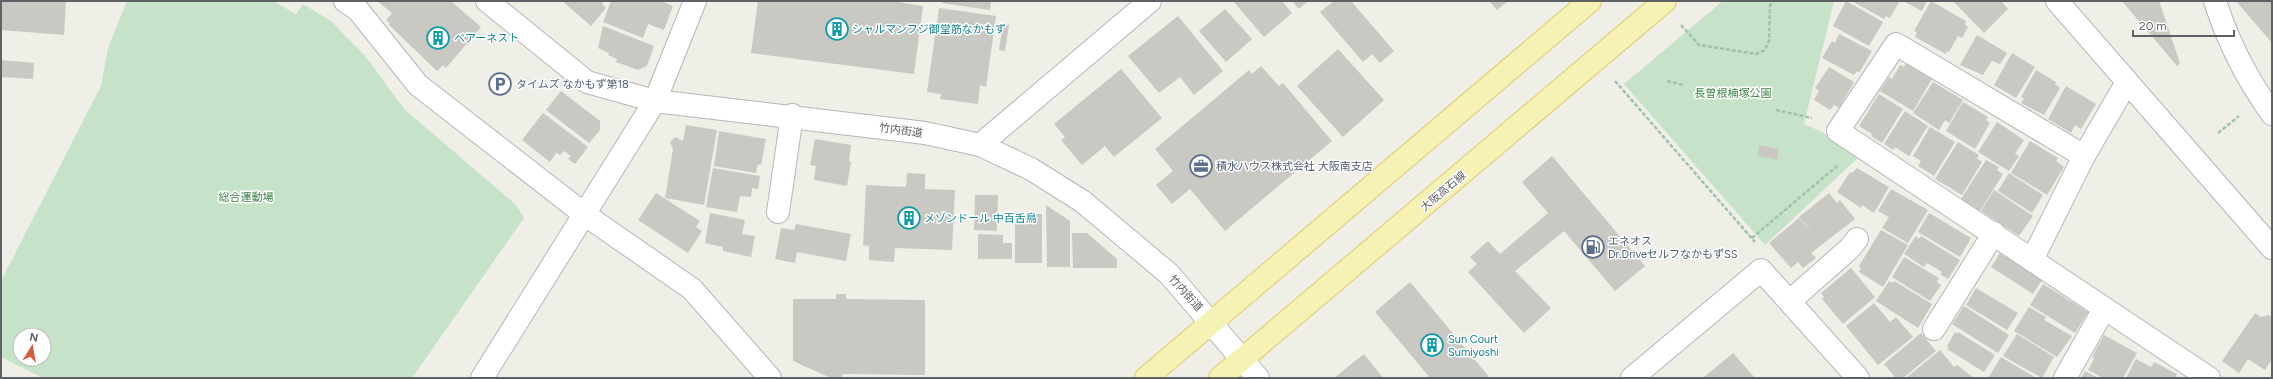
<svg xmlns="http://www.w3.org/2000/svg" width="2273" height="379" viewBox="0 0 2273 379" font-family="Figtree,'Noto Sans JP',sans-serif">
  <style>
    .green { fill: #c6e3c9; fill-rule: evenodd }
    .building { fill: #cac8c3 }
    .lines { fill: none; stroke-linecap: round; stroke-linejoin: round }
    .minor-casing { stroke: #b4b6ba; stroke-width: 24 }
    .major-casing { stroke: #e2cb6c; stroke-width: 24 }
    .path { stroke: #9fc2ac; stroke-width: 2.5; stroke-dasharray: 4 2; stroke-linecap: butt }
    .minor { stroke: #fff; stroke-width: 22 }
    .major { stroke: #f6f1b4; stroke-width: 22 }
    .labels { text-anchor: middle; stroke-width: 3; stroke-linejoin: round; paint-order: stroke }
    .culture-label { font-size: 11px; fill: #0d838f; stroke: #fff; text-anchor: start }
    .service-label { font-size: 11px; fill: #4e5e75; stroke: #fff; text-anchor: start }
    .park-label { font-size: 11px; fill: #408349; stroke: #fff }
    .street-label { font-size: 11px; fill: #5e6165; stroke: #fff }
  </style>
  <rect width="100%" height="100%" fill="#efeee7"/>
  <g class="green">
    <path d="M127,1H273L296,14L303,4L331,21L366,57L404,109L515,204L524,218L412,378H43L1,357V281L101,86L108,48ZM20,335H44V359H20Z"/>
    <polygon points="1723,1 1834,1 1804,124 1822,132 1860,156 1765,245 1624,84"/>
  </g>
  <g class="building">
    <polygon points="1,1 66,1 64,35 1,30"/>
    <polygon points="377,1 451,1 481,27 446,68 443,65 437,71 389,25 390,23 386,20 392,13"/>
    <polygon points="562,1 604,1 602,4 606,8 591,26"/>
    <polygon points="611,1 660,1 673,6 664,30 648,24 643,38 603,22"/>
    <polygon points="758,1 892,1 923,6 914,74 751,53"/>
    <polygon points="942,1 991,1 990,10 942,3"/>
    <polygon points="1233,1 1282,1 1292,13 1264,37"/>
    <polygon points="1292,1 1308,1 1299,9"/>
    <polygon points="1334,1 1351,1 1394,51 1380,63 1372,54 1363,62 1320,12"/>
    <polygon points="1489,1 1508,1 1497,10"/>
    <polygon points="1846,1 1883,22 1869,46 1833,26"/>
    <polygon points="1852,1 1897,1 1899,2 1890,18 1886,16 1884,19"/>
    <polygon points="1903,1 1927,1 1922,11"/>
    <polygon points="1931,1 1966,21 1965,25 1968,27 1962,38 1958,36 1949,52 1947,51 1946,54 1915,37 1917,32 1914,31"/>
    <polygon points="1953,1 2001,1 2008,9 1984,33"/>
    <polygon points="2122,1 2159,1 2180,63 2177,66"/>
    <polygon points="2236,1 2272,1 2272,43"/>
    <polygon points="939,8 996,16 986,87 980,85 978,104 940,99 941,94 927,92"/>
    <polygon points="1225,9 1252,39 1226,62 1199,31"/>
    <polygon points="1178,16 1223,71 1194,95 1180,77 1159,93 1128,56"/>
    <polygon points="1003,24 1009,25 1005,51 999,50"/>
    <polygon points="603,26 654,46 647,66 638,70 616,62 617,59 608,55 609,53 598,48"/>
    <polygon points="1839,34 1872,51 1859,73 1857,71 1854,75 1822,58 1832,41 1835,43"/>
    <polygon points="1977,35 2007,53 2000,64 1992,61 1983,75 1960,65"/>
    <polygon points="1338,49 1384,100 1343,137 1297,86"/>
    <polygon points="2012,53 2035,67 2016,98 1994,85"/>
    <polygon points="1,60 34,63 33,79 1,77"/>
    <polygon points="1906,63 1932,79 1913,111 1880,91 1889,77 1892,79 1900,65 1904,67"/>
    <polygon points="1261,66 1279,86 1283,83 1332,141 1225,231 1190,189 1172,204 1156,185 1173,171 1155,149 1249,70 1252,74"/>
    <polygon points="1829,67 1854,82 1839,108 1834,105 1830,110 1814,100 1819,91 1815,88"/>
    <polygon points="1121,69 1162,118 1114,157 1105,146 1082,165 1061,140 1065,137 1054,124"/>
    <polygon points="2036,70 2056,82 2055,84 2060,88 2044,115 2021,103 2024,99 2021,97"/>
    <polygon points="1933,82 1963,100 1949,123 1945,120 1939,130 1913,113"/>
    <polygon points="2066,86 2096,104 2081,129 2075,125 2071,133 2048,119"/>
    <polygon points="561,91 600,121 600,130 589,143 546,110"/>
    <polygon points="1879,94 1903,109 1882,143 1871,136 1872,134 1859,126"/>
    <polygon points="1963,102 1988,117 1986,120 1990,123 1975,149 1946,131"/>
    <polygon points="1905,111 1928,126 1909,156 1895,147 1893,150 1884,144"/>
    <polygon points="543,113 588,147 575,164 568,159 571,156 564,151 560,155 556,153 550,162 522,140"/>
    <polygon points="1997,122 2024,140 2015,154 2019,156 2009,171 1978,152"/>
    <polygon points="686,125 717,130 704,205 665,198 673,149 670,142 675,137 683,141"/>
    <polygon points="1930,127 1955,142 1934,176 1918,166 1921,161 1913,156"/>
    <polygon points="719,131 766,139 761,165 758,164 756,173 714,166"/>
    <polygon points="815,139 851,145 849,161 851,162 847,186 814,180 816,166 810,165"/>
    <polygon points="2030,141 2058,158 2056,161 2064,167 2047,195 2011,173"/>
    <polygon points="1958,142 1979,155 1977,158 1982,162 1962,195 1935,179"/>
    <polygon points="1759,145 1779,149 1777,160 1758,156"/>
    <polygon points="1552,156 1645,266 1615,291 1564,231 1515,271 1551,308 1524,333 1468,272 1477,264 1470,257 1488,241 1500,254 1548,213 1522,182"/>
    <polygon points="1986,160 1999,167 1997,170 2003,174 1980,211 1961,199"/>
    <polygon points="713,168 760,176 758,189 752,188 751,197 740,196 737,212 706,207"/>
    <polygon points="1857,168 1889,187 1874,213 1862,205 1861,208 1837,192 1850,172 1852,173"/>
    <polygon points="907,173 925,174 925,189 955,190 952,250 895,248 894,262 869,260 869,246 863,245 866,185 906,187"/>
    <polygon points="2009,173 2043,195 2032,213 1998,191"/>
    <polygon points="1891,189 1928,210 1908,243 1882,228 1889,217 1878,211"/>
    <polygon points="1994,190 2033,216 2019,236 1981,211"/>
    <polygon points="656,193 700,221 696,227 702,231 688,253 638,220"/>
    <polygon points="1829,193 1837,203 1840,200 1855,219 1811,253 1816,258 1803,268 1798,262 1791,268 1769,243 1799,218 1817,238 1799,217"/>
    <polygon points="975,195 998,195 997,231 974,230"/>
    <polygon points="1046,205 1070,221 1070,267 1047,267"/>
    <polygon points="710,213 745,220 742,234 755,236 751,257 723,251 723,247 705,243"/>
    <polygon points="1929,213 1971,238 1960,257 1918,232"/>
    <rect x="1015" y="214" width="27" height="49"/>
    <polygon points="796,224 851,234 846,261 797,252 795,263 775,259 781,228 794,230"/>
    <polygon points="1881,230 1908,245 1883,287 1859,272 1861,268 1859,266"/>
    <polygon points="1072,233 1087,233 1117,259 1117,268 1073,268"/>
    <polygon points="978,234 1003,235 1003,243 1012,243 1012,259 978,259"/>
    <polygon points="1916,236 1919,239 1921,236 1960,260 1948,279 1940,274 1942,272 1927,263 1924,267 1904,254"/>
    <polygon points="2000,253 2005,257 2007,254 2032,270 2030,272 2042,280 2033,294 1991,267"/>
    <polygon points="1904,257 1939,278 1937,282 1941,285 1930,301 1892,277"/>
    <polygon points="1851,268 1875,297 1843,324 1822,299 1824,297 1821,293"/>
    <polygon points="1889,281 1892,283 1894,281 1932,304 1918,328 1876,301"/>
    <polygon points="1410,282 1490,378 1430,378 1375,312"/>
    <polygon points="2043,284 2088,312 2075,333 2030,305"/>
    <polygon points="1976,288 2018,313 2007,330 1966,305"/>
    <polygon points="836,294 846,294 846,299 925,300 925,375 843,374 841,378 831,378 793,361 793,299 836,299"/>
    <polygon points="1874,303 1890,322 1896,317 1913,337 1878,365 1846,326"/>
    <polygon points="1964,306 2009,335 1998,353 1952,324"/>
    <polygon points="2029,307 2046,317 2044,320 2072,336 2057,357 2014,331"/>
    <polygon points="2255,313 2261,317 2268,315 2272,317 2272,359 2265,370 2248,359 2239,373 2222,361"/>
    <polygon points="1955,332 1957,334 1958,332 1995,355 1984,372 1947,349 1949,347 1947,346"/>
    <polygon points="1921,333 1936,351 1903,378 1896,378 1884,364"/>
    <polygon points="2017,334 2054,357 2042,378 2003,356"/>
    <polygon points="2104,335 2137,353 2123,378 2103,378 2088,370 2094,359 2092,357"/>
    <polygon points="1940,350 1954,367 1957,365 1974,378 1906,378"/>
    <polygon points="1733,353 1755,378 1703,378"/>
    <polygon points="1364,354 1383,378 1334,378"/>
    <polygon points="2001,357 2036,378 1988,378"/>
    <polygon points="2136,359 2151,367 2154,362 2177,374 2176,376 2179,378 2126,378"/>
    <polygon points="2085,371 2098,378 2081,378"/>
  </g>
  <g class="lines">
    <g class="minor-casing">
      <g id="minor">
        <polyline points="345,1 358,10 418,85 584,214 692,289 770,378"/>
        <polyline points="487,1 587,82 655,101 925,133 980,145 1031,169 1082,201 1169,274 1258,378"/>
        <polyline points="2057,1 2272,248"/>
        <path d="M2215,1C2228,42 2247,79 2272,114"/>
        <polyline points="2127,82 2084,156 2032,260 2209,378"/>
        <polyline points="980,145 1150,1"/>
        <polyline points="778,212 792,115"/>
        <polyline points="2032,260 1838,131 1896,44 2084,156"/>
        <polyline points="1790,301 1850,248 1857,239"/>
        <polyline points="1934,329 1994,233"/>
        <polyline points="482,378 655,101 695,1"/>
        <polyline points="1632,378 1761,270 1858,378"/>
        <polyline points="2065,378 2104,309"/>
      </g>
    </g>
    <g class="major-casing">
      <g id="major">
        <polyline points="1146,378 1590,1"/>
        <polyline points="1220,378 1665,1"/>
      </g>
    </g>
    <g class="path">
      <polyline points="1681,25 1699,45 1756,54 1765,50 1769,41 1770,6 1773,1"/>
      <polyline points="1615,81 1755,242"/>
      <polyline points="1667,81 1683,85"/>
      <polyline points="1776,110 1812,118"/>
      <polyline points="2218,133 2239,116"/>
      <polyline points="1752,238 1837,166"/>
    </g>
    <use href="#minor" class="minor"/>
    <use href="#major" class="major"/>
  </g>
  <defs>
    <g id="building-ring" transform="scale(1.15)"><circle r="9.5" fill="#fff" stroke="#0f9aa8" stroke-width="1.5"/><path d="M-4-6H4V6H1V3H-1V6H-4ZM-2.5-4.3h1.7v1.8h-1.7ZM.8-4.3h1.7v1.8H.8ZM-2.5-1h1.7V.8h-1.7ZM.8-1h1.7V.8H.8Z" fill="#0f9aa8"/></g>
    <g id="parking-ring" transform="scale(1.15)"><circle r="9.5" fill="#fff" stroke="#5c6f8a" stroke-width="1.5"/><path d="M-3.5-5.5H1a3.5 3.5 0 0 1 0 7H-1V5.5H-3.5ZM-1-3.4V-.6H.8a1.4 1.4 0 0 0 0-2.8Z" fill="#5c6f8a"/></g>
    <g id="office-ring" transform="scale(1.15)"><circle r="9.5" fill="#fff" stroke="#5c6f8a" stroke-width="1.5"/><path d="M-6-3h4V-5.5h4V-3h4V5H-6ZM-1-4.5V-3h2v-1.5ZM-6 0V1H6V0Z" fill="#5c6f8a"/></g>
    <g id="fuel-ring" transform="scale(1.15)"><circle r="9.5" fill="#fff" stroke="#5c6f8a" stroke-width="1.5"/><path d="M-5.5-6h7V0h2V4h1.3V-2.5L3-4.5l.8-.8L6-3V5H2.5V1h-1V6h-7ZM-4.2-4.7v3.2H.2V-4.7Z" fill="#5c6f8a"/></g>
  </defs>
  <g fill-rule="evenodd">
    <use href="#building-ring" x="837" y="29"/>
    <use href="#building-ring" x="438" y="38"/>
    <use href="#parking-ring" x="500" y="84"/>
    <use href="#office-ring" x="1201" y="166"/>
    <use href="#building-ring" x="909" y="218"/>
    <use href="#fuel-ring" x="1593" y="247"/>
    <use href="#building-ring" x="1432" y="345"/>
  </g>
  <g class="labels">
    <g class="culture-label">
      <text x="852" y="33">シャルマンフジ御堂筋なかもず</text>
      <text x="454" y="42">ベアーネスト</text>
      <text x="924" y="222">メゾンドール 中百舌鳥</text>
      <text x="1448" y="343">Sun Court<tspan x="1448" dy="13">Sumiyoshi</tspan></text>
    </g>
    <g class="service-label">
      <text x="516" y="88">タイムズ なかもず第18</text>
      <text x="1216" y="170">積水ハウス株式会社 大阪南支店</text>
      <text x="1608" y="245">エネオス<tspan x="1608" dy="13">Dr.DriveセルフなかもずSS</tspan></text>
    </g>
    <g class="park-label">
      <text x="1733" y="97">長曽根楠塚公園</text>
      <text x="246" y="201">総合運動場</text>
    </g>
    <g class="street-label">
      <text transform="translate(901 130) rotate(8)" y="4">竹内街道</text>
      <text transform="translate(1443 191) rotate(-40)" y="4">大阪高石線</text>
      <text transform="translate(1186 293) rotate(48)" y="4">竹内街道</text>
    </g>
  </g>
  <rect width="2273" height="379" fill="none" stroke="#5e6165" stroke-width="4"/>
  <g transform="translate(32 347) rotate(11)"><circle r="19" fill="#ffffff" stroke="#bfc0c1"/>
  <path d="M0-3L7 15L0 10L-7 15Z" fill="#d75c45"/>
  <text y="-6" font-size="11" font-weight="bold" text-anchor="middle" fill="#5e6165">N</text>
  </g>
  <path d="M2133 30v6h101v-6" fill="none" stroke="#5e6165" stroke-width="2"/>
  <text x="2139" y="30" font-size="12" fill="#5e6165" stroke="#ffffff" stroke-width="3" paint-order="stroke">20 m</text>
</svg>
